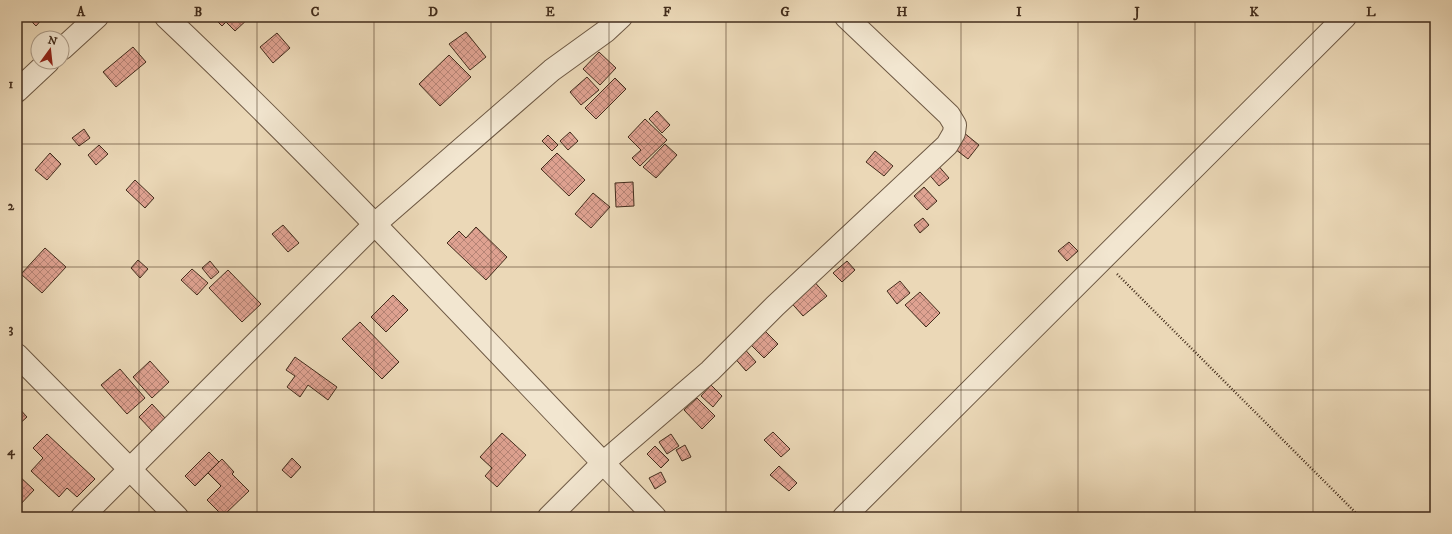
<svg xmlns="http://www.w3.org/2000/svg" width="1452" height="534" viewBox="0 0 1452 534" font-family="'IM FELL DW Pica',serif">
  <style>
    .building { fill: url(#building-cross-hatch); stroke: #432d1c }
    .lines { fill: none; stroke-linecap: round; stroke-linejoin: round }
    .minor-casing { stroke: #6d5843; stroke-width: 24 }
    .path { stroke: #432d1c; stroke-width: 2.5; stroke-dasharray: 1 2; stroke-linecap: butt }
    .minor { stroke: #f2e6d0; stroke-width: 22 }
    .grid { fill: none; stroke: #432d1c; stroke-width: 1; stroke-opacity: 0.55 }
    .neatline { fill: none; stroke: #432d1c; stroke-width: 1.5 }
    .grid-label { font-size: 13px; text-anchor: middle; font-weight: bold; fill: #432d1c }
  </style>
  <defs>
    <pattern id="building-cross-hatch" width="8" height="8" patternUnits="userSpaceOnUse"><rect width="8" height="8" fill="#dfa291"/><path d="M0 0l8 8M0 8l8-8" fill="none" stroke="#b68476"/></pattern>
  </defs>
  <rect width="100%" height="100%" fill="#ebd8b7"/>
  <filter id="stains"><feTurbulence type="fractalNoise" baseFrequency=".005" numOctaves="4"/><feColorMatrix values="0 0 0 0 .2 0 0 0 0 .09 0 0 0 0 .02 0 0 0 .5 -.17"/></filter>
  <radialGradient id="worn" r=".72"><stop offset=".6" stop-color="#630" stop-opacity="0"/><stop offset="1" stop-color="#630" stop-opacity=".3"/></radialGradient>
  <g class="building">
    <polygon points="27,17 44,17 36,26"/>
    <polygon points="213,17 250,17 235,31 226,22 222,26"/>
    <polygon points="466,32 486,57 470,70 449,44"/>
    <polygon points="277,33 290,48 273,63 260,47"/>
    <polygon points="133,47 146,62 116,87 103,72"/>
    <polygon points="599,52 616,68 600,85 583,69"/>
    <polygon points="449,55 471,77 440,106 419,84"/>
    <polygon points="587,77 599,90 581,105 570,92"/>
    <polygon points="615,78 626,89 596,119 585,108"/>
    <polygon points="657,111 670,125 662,133 649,119"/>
    <polygon points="645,119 667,140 640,166 632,158 641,150 628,137"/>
    <polygon points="84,129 90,138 79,146 72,138"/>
    <polygon points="570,132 578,141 568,150 560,141"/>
    <polygon points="963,132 979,145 968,159 951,146"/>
    <polygon points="548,135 558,145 552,151 542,141"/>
    <polygon points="665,144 677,155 656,178 643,167"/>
    <polygon points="99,145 108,154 96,165 88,155"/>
    <polygon points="875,151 893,166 884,176 866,162"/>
    <polygon points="50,153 61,164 47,180 35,170"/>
    <polygon points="557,153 585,180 569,196 541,169"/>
    <polygon points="936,163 949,178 939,186 926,171"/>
    <polygon points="135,180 154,198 145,208 126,190"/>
    <polygon points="633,182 634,206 616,207 615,183"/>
    <polygon points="924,187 937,201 927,210 914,196"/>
    <polygon points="593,193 610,207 591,228 575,214"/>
    <polygon points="923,218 929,225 920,233 914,225"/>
    <polygon points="283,225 299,243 288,252 272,234"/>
    <polygon points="476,227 507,257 486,280 447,243 459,231 466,238"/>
    <polygon points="1069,242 1078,251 1067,261 1058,251"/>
    <polygon points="45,248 66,267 42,293 21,274"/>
    <polygon points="138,260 148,269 140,278 131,268"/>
    <polygon points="210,261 219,272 211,279 202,268"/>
    <polygon points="847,261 855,270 842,282 833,273"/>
    <polygon points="192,269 208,283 197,295 181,280"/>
    <polygon points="228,270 261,304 242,322 209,288"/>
    <polygon points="811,278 827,296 803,316 787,298"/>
    <polygon points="900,281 910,293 897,304 887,291"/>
    <polygon points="920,292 940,313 926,327 905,305"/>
    <polygon points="393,295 408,310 386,332 371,317"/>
    <polygon points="360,322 399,362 382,379 342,339"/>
    <polygon points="763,329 778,344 764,358 749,343"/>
    <polygon points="742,346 756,362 746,371 732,355"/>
    <polygon points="295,357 337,387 328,400 308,385 300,397 287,387 295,376 286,370"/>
    <polygon points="150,361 169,382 152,398 133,377"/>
    <polygon points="120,369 145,398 127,414 101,385"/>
    <polygon points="711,385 722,396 713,407 701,396"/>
    <polygon points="697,398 715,416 702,429 684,410"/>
    <polygon points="152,404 166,419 153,432 139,417"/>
    <polygon points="17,406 27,417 17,426"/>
    <polygon points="773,432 790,449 781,457 764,440"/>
    <polygon points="502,433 526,455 497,487 485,476 492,468 480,457"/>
    <polygon points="47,434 95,479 77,497 67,488 59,497 31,471 43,458 33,448"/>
    <polygon points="671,434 679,446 667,454 659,442"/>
    <polygon points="685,445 691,457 682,461 676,450"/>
    <polygon points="655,446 669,460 661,468 647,454"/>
    <polygon points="209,452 219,462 195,486 185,476"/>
    <polygon points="292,458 301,467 291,478 282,470"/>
    <polygon points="222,459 234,472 232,474 249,491 223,516 207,500 221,486 208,473"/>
    <polygon points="779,466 797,483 789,491 770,475"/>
    <polygon points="661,472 666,482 655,489 649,478"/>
    <polygon points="17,474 34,490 17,508"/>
  </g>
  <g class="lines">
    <g class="minor-casing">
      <g id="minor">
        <path d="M166,17C335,177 493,349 655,517"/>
        <polyline points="62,49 97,17"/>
        <polyline points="17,91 48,62"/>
        <polyline points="17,355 177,517"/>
        <polyline points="82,517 375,224 552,70 606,31 621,17"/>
        <polyline points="549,517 603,463 710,371 775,306 947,145 954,133 955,125 949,115 846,17"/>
        <polyline points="844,517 1345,17"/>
      </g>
    </g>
    <polyline class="path" points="1117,274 1360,517"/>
    <use href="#minor" class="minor"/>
  </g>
  <path class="grid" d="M139,17V517M257,17V517M374,17V517M491,17V517M609,17V517M726,17V517M843,17V517M961,17V517M1078,17V517M1195,17V517M1313,17V517M17,144H1435M17,267H1435M17,390H1435"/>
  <rect width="1452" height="534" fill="none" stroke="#ebd8b7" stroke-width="44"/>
  <g transform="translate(50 50) rotate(15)"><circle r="19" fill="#f2e6d0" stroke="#ac9c88"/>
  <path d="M0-3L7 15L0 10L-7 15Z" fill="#8f2418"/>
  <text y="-6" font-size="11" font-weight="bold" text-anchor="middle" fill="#432d1c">N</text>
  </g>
  <rect x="22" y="22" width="1408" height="490" class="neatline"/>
  <g class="grid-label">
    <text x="81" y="16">A</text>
    <text x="198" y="16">B</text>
    <text x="315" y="16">C</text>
    <text x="433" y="16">D</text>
    <text x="550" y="16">E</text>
    <text x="667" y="16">F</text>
    <text x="785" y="16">G</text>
    <text x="902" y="16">H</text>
    <text x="1019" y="16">I</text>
    <text x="1137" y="16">J</text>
    <text x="1254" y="16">K</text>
    <text x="1371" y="16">L</text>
    <text x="11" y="88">1</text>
    <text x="11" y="210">2</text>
    <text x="11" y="333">3</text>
    <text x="11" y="455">4</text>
  </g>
  <rect width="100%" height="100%" filter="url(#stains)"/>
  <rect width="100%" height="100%" fill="url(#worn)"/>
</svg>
